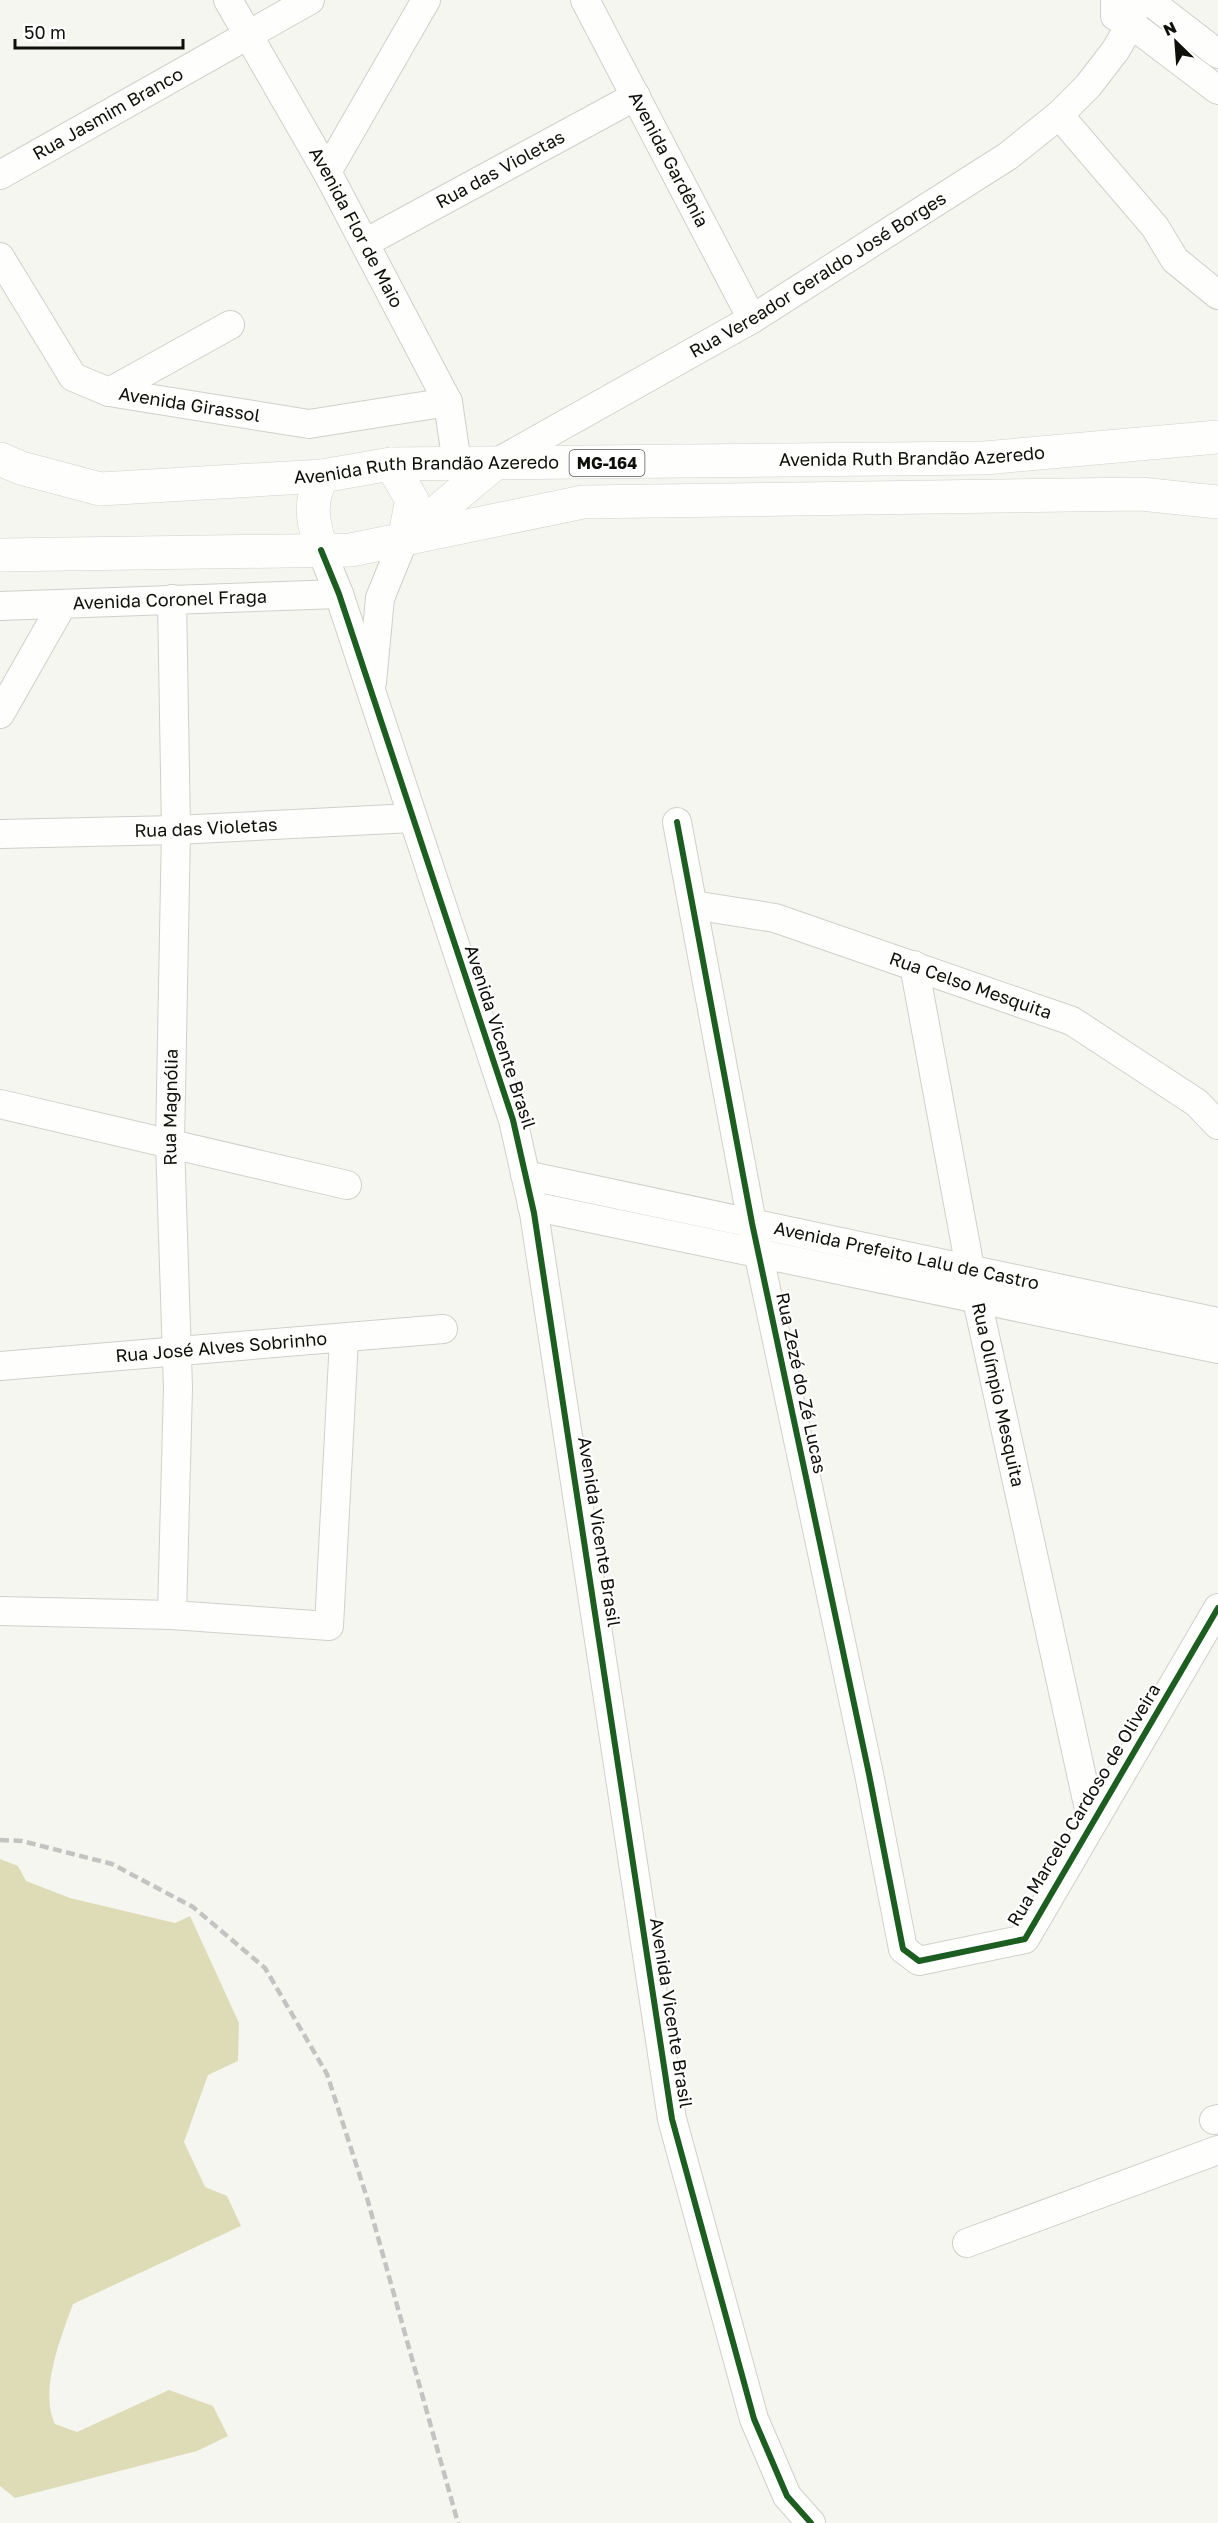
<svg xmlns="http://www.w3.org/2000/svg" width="1218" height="2523" viewBox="0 0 1218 2523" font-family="'Golos Text',sans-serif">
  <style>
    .forest { fill: #dedcb6 }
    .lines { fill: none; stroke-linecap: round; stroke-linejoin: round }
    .minor-casing { stroke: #d0d0ca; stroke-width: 30 }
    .major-casing { stroke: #d0d0ca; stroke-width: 34 }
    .minor { stroke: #fefefd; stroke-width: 28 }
    .major { stroke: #fefefd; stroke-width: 33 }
    .rail { stroke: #c3c3c1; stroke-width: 4.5; stroke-dasharray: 9 4.5; stroke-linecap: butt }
    .cycleway-casing { stroke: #fff; stroke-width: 10 }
    .cycleway { stroke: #1b5e20; stroke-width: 6 }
    .labels { text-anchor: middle; stroke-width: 4.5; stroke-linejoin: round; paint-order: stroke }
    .shield { fill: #fff; stroke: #575754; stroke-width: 1.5 }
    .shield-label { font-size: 16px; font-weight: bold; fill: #0f0f0a }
    .street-label { font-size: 18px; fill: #0f0f0a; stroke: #fff }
  </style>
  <rect width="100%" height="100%" fill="#f6f6f0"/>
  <path class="forest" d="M0,1859L18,1866L26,1881L70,1898L175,1923L190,1916L239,2023L238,2061L208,2075L184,2142L205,2187L227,2196L241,2226L73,2304C61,2337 39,2391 55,2424L77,2432L169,2390L213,2406L228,2436L197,2451L15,2498L0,2486Z"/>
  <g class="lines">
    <g class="minor-casing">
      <g id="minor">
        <path id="s1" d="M228,0L327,172L448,402L457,464"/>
        <path id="s2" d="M585,0L752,319"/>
        <polyline points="1115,0 1115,16 1131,24 1218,90"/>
        <polyline points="1148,0 1218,54"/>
        <polyline points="1059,115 1155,227 1175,260 1218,295"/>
        <polyline points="327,172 426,0"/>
        <path id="s3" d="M0,175L310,0"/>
        <path id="s4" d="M365,243L636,96"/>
        <path id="s5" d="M0,257L73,377L109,392L309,424L448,402"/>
        <polyline points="109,392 230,325"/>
        <path id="s6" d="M494,464L752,319L1008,156L1059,115L1088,86L1115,51L1131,24L1136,0"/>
        <polyline points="321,550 339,594 513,1120 534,1213 672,2119 754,2419 787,2496 811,2523"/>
        <path id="s7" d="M0,606L339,594"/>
        <polyline points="372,682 380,598 404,539"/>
        <polyline points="0,714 62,605"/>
        <polyline points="677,822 752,1223 869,1774 903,1949 919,1961 1025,1939 1218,1608"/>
        <path id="s8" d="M0,834L176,830L412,818"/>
        <path id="s9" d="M693,905L775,918L1072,1021L1197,1103L1218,1125"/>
        <path id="s10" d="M914,965L970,1268L1092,1823"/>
        <polyline points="0,1104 347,1185"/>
        <path id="s11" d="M525,1175L1218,1322"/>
        <polyline points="532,1206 1218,1349"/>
        <path id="s12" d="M0,1366L443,1329"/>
        <polyline points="0,1611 172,1615 329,1626 344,1339"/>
        <path id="s13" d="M172,1615L178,1388L170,1143L176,830L172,599"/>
        <polyline points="1214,2120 1218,2119"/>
        <polyline points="967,2243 1218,2150"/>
      </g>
    </g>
    <g class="major-casing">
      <g id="major">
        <path id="s14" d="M0,459L21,468L100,489L322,476L391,464L984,458L1218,437"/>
        <polyline points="391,464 412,500 404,539"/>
        <polyline points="408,536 494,464"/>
        <path d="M321,550C313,520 308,505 322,476"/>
        <polyline points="0,555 351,550 583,502 1141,494 1218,502"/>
      </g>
    </g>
    <use href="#minor" class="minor"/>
    <use href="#major" class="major"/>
    <polyline class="rail" points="0,1840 22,1841 112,1864 193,1907 265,1968 327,2074 367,2198 458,2523"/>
    <g class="cycleway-casing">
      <g id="cycleway">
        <polyline points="321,550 339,594 513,1120 534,1213 672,2119 754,2419 787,2496 811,2523"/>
        <polyline points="677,822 752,1223 869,1774 903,1949 919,1961 1025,1939 1218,1608"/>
      </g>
    </g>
    <use href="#cycleway" class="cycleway"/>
  </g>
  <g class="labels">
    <rect class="shield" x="569.5" y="450" width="75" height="26" rx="4.5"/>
    <g class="shield-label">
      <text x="607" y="469">MG-164</text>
    </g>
    <g class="street-label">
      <text dy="6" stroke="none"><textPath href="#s3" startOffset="124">Rua Jasmim Branco</textPath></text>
      <text dy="6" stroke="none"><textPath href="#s2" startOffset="180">Avenida Gardênia</textPath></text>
      <text dy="6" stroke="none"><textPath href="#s4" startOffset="154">Rua das Violetas</textPath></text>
      <text dy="6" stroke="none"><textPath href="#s1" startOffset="261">Avenida Flor de Maio</textPath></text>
      <text dy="6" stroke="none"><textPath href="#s6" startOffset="375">Rua Vereador Geraldo José Borges</textPath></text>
      <text dy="6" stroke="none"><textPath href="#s5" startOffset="261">Avenida Girassol</textPath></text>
      <text dy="6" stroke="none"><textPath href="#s14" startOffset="918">Avenida Ruth Brandão Azeredo</textPath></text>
      <text dy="6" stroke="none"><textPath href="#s14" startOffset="432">Avenida Ruth Brandão Azeredo</textPath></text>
      <text dy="6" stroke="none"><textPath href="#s7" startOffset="170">Avenida Coronel Fraga</textPath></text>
      <text dy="6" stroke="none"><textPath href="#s8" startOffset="206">Rua das Violetas</textPath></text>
      <text dy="6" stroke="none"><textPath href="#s9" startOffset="290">Rua Celso Mesquita</textPath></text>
      <text transform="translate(500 1037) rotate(72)" y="6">Avenida Vicente Brasil</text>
      <text dy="6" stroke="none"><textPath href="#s13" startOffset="508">Rua Magnólia</textPath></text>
      <text dy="6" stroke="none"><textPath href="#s11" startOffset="390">Avenida Prefeito Lalu de Castro</textPath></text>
      <text dy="6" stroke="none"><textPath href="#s12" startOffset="222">Rua José Alves Sobrinho</textPath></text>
      <text transform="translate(801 1383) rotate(78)" y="6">Rua Zezé do Zé Lucas</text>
      <text dy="6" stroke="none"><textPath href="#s10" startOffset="438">Rua Olímpio Mesquita</textPath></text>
      <text transform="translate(599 1532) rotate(81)" y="6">Avenida Vicente Brasil</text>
      <text transform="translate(1084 1805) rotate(-59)" y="6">Rua Marcelo Cardoso de Oliveira</text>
      <text transform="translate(671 2013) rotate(81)" y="6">Avenida Vicente Brasil</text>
    </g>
  </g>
  <g transform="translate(1176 42) rotate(335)" stroke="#ffffff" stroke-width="4.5" paint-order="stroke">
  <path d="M0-4.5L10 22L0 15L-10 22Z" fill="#0f0f0a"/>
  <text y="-9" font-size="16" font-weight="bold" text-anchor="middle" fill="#0f0f0a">N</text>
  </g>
  <path d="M15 39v9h168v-9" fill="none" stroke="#0f0f0a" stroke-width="3"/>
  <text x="24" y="39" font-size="18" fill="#0f0f0a" stroke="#ffffff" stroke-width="4.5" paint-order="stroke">50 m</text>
</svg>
